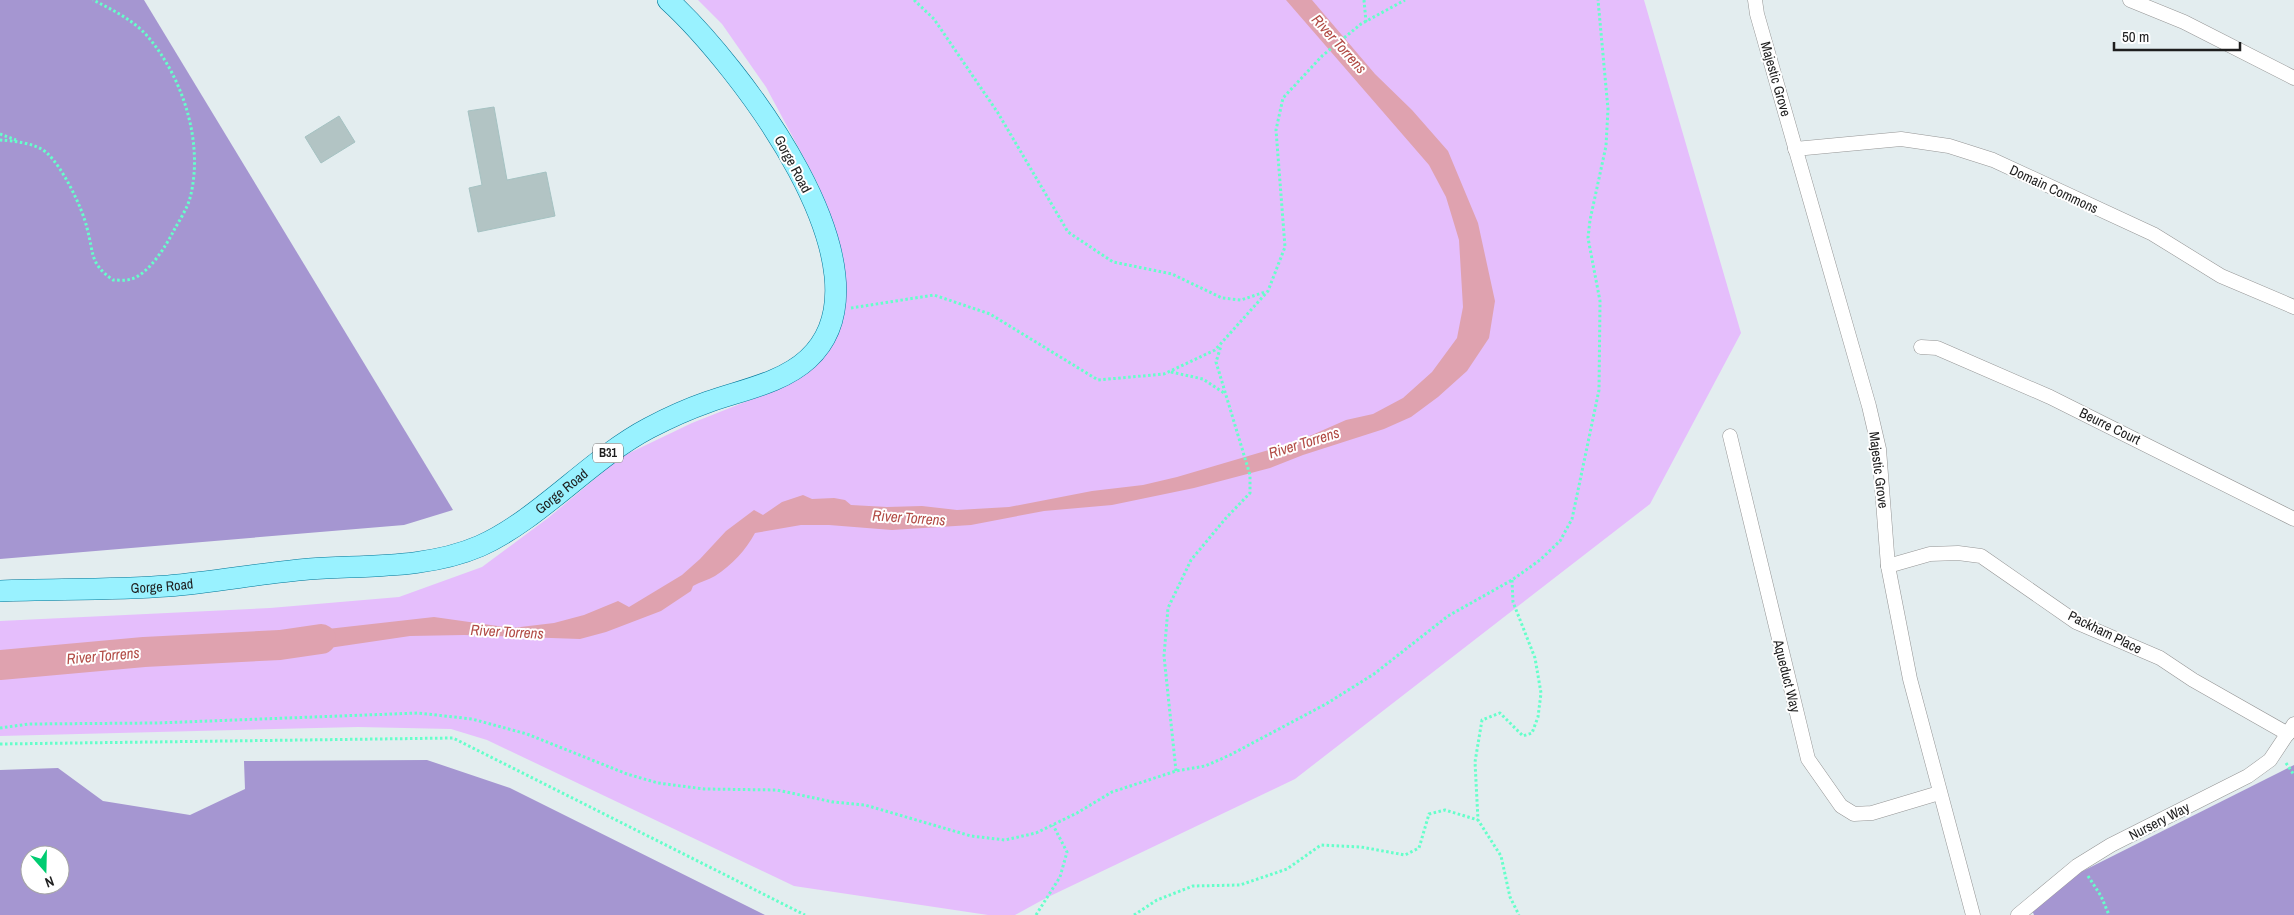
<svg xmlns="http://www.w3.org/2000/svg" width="2294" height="915" viewBox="0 0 2294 915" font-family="'Archivo Narrow',sans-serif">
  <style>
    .forest { fill: #a596d1; fill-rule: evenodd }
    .park { fill: #e5befc }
    .water { fill: #dfa2af }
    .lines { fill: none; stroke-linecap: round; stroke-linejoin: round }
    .river { stroke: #dfa2af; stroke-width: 30 }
    .building { fill: #b2c4c4; stroke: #a5c2c2 }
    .minor-casing { stroke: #959595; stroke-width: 15 }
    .primary-casing { stroke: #007698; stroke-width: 22 }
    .path { stroke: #65ffca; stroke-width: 3; stroke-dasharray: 2.5 2.5; stroke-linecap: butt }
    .minor { stroke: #fff; stroke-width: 14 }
    .primary { stroke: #99f2ff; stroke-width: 21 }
    .labels { text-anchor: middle; stroke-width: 4; stroke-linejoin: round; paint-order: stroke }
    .shield { fill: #fff; stroke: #626262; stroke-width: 1 }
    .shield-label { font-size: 12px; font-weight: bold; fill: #1e1e1e }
    .street-label { font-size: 14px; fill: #1e1e1e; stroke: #fff }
    .water-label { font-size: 15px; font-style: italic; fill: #b24c46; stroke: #fff }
  </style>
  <rect width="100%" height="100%" fill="#e3edef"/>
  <g class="forest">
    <polygon points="0,0 144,0 453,510 404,525 0,559"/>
    <path d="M427,760L510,788L765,915H0V770L58,768L103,801L190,815L245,789L244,761ZM30,855H60V885H30Z"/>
    <polygon points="2294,765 2294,915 2034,915 2030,905 2049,888"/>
  </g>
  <polygon class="park" points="698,0 1644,0 1741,333 1650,504 1295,779 1046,898 1015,915 988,915 794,886 487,740 451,729 358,727 0,736 0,621 270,608 399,597 482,567 548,518 621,457 692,423 755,398 830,342 845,309 843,255 818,184 766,87 722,24"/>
  <path class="water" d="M1286,0H1312L1375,74L1412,110L1448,151L1478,223L1495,301L1489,338L1467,371L1438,397L1411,417L1384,429L1303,455L1270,468L1194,488L1112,505L1044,511L971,525L892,530L829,525H801L755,533C746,550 732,565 715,576C708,580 700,582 693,586L691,591L661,611L606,632L580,639L464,635L410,636L268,657L292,633L434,617L512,628L554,623L584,615L618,601L629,607L682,575L700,559L726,531L754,510L763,515L782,502L803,495L812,499L834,498L845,500L851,505L887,507L922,506L957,510L1009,507L1092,491L1143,485L1177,477L1296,442L1346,420L1373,414L1403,398L1432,372L1457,338L1463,307L1459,240L1446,197L1429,165Z"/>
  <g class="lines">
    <polyline class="river" points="0,665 144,652 280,645 321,639"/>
  </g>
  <g class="building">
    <polygon points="494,107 507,180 546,172 555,216 478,232 469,188 482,185 468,111"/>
    <polygon points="339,116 355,142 321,163 305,137"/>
  </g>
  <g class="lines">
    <g class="minor-casing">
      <g id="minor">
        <polyline points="1755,0 1757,14 1869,406 1879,449 1888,566 1910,679 1973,915"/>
        <polyline points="2130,0 2184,22 2294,78"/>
        <polyline points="1795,149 1901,139 1949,146 1993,160 2153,234 2221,276 2294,307"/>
        <polyline points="1921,347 1937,348 2050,397 2294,519"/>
        <polyline points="1730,436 1808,759 1841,806 1854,814 1872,813 1939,793"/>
        <polyline points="1888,566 1930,554 1958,553 1981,556 2076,622 2160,658 2193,680 2288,734"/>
        <polyline points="2018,915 2077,866 2111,845 2248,776 2270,760 2294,724"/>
      </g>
    </g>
    <g class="primary-casing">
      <g id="primary">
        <path id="s1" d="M0,591C56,589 112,590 168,586C215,582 262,573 309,569C366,565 427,569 480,546C540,519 590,459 649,428C668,418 688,409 708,402C742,390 782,383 808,359C901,273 736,62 668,0"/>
      </g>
    </g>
    <g class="path">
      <polyline points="914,0 934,19 998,113 1068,232 1113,262 1172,274 1222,298 1241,300 1265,292"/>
      <polyline points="1364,0 1366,22"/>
      <polyline points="0,134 16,140"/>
      <path d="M0,140C14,141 36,143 47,153C63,168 82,207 87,228C94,253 89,263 113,280C118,280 126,281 131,279C148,275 166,246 173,232C179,221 187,209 190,198C204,145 184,80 149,38C135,21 113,10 93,0"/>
      <polyline points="851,308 934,295 990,314 1098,380 1164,374 1215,350 1268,291 1285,247 1276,130 1283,98 1322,56 1361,24 1405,0"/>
      <polyline points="1171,372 1203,379 1224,393"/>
      <polyline points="1512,580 1513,602 1535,658 1541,693 1538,717 1532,733 1523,736 1500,713 1482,720 1475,762 1478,820 1501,856 1510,897 1519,915"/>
      <polyline points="0,728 29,724 157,723 418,713 472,719 527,734 627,774 658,783 704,789 777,790 833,802 865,805 971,836 1005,840 1036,833 1077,813 1112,792 1176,771 1205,766 1230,755 1326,704 1374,674 1448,616 1512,580 1540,560 1560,541 1572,519 1599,390 1600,301 1588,238 1590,220 1606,146 1608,109 1598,0"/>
      <polyline points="0,744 453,738 805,915"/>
      <polyline points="2286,763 2294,775"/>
      <polyline points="1176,771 1164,656 1168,608 1191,560 1226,518 1250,493 1250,475 1216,362 1221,346"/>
      <polyline points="2088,876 2101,896 2109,915"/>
      <polyline points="1036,915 1060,877 1067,852 1053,825"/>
      <polyline points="1134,915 1157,900 1193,886 1240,885 1287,869 1321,845 1361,847 1405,855 1419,848 1429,814 1445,810 1478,820"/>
    </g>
    <use href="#minor" class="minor"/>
    <use href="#primary" class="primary"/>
  </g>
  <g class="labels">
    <rect class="shield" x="593" y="443.5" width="30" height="19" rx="4"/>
    <g class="shield-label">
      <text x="608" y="457">B31</text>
    </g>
    <g class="street-label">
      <text transform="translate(1776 79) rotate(74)" y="5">Majestic Grove</text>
      <text transform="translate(793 164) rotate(62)" y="5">Gorge Road</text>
      <text transform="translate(2054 189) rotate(25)" y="5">Domain Commons</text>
      <text transform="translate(2110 426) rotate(26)" y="5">Beurre Court</text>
      <text transform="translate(1879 470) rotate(83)" y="5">Majestic Grove</text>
      <text dy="5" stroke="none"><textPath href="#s1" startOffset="582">Gorge Road</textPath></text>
      <text dy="5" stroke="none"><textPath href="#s1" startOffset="162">Gorge Road</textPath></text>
      <text transform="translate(2105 632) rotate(26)" y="5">Packham Place</text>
      <text transform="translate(1787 676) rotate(76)" y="5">Aqueduct Way</text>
      <text transform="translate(2159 821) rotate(-27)" y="5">Nursery Way</text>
    </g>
    <g class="water-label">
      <text transform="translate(1339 44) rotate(48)" y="5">River Torrens</text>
      <text transform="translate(1304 443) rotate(-17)" y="5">River Torrens</text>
      <text transform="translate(909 518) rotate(4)" y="5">River Torrens</text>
      <text transform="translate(507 632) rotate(3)" y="5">River Torrens</text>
      <text transform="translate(103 656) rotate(-5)" y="5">River Torrens</text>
    </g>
  </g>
  <g transform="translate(45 870) rotate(160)"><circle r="24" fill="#ffffff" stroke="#a5a5a5"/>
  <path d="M0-4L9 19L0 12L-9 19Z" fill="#00cc71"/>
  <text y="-8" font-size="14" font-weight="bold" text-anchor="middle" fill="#1e1e1e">N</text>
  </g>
  <path d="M2114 42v8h126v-8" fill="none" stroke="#1e1e1e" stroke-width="2.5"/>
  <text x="2122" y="42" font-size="15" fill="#1e1e1e" stroke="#ffffff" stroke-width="4" paint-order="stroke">50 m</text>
</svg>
